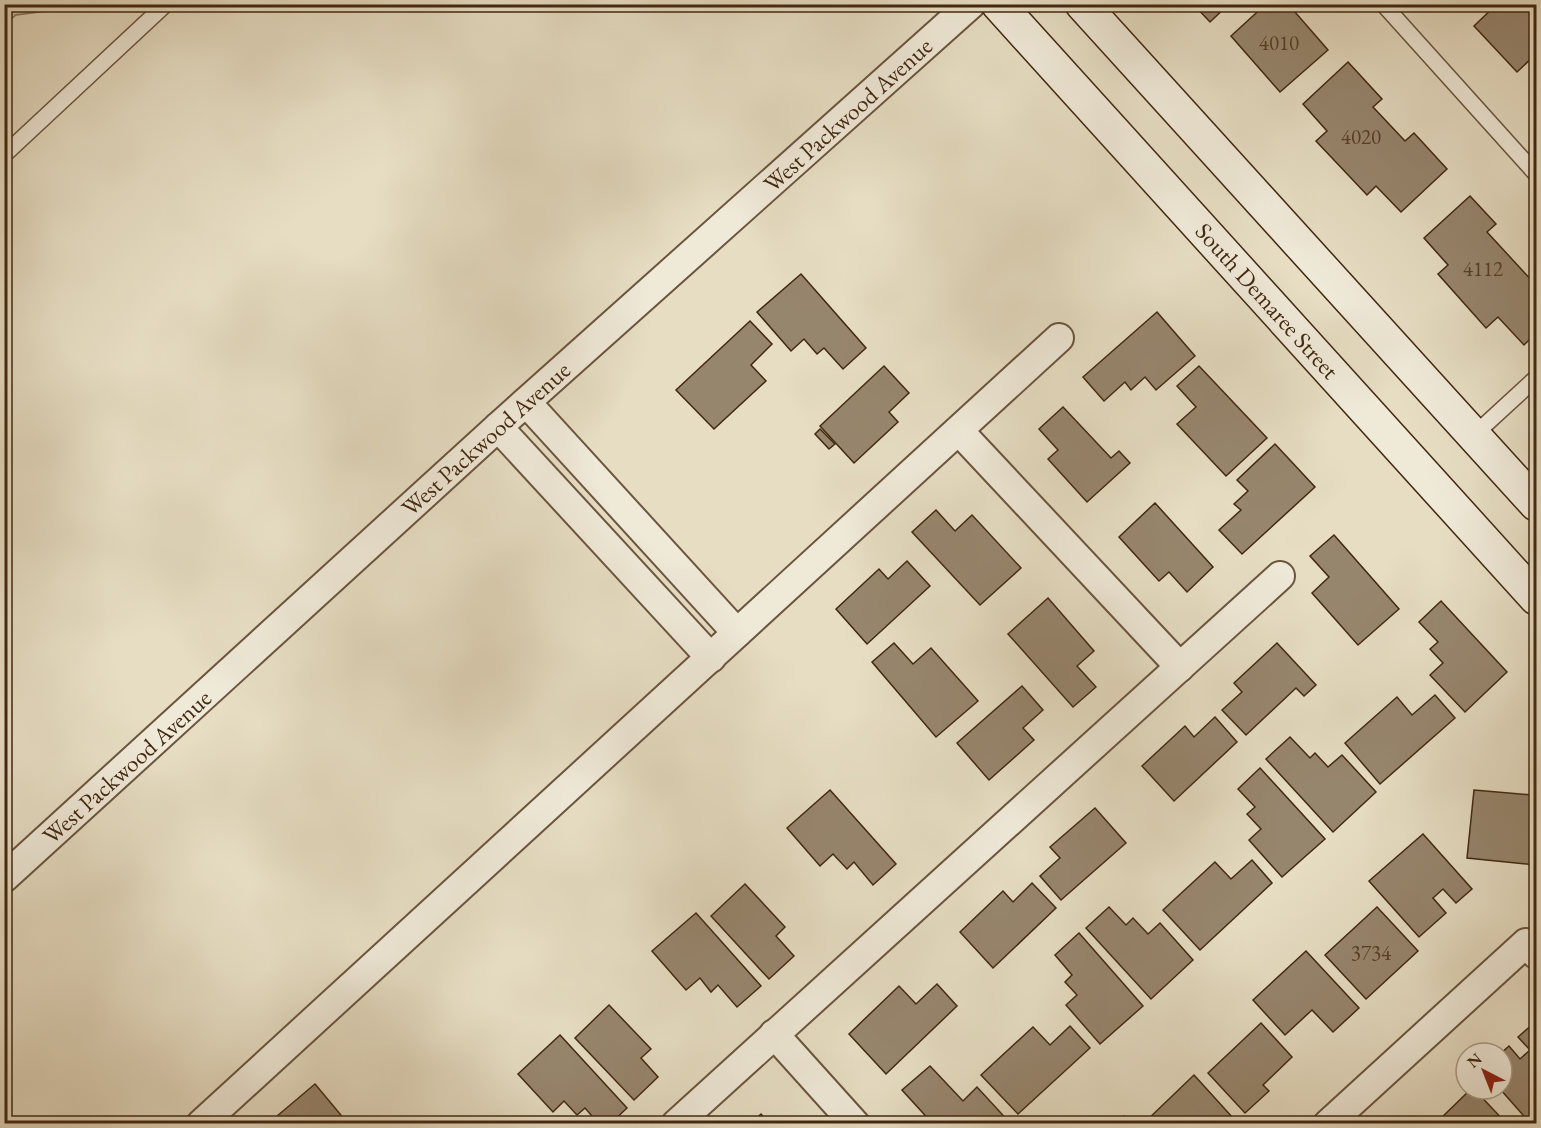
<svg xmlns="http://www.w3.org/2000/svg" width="1541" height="1128" viewBox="0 0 1541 1128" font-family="'EB Garamond',serif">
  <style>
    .green { fill: #cabea5; stroke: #86735b; stroke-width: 1.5 }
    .building { fill: #97866e; stroke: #422811; stroke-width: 1.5 }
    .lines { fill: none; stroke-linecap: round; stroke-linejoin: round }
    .service-casing { stroke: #6b553e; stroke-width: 18 }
    .minor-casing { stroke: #6b553e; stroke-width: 32 }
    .secondary-casing { stroke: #422811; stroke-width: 36 }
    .service { stroke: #efe9d8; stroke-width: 15 }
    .minor { stroke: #efe9d8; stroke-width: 28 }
    .secondary { stroke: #efe9d8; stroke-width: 33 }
    .labels { text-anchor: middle; stroke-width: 6; stroke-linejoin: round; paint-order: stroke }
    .number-label { font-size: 21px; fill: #574028 }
    .street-label { font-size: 24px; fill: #422811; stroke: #efe9d8 }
  </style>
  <rect width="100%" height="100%" fill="#e6ddc3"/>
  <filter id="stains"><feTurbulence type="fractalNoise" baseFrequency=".00333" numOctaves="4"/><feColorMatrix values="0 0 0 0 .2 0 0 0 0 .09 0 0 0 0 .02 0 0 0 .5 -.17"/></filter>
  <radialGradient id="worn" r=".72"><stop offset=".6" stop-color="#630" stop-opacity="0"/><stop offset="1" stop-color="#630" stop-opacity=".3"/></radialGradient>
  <polygon class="green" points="5,4 93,4 93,5 16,15 5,24"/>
  <g class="building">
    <polygon points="1193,4 1229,4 1210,22"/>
    <polygon points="1266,4 1288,4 1328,50 1280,92 1231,36"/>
    <polygon points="1497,4 1536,4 1536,54 1517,72 1474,26"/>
    <polygon points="1348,62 1382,99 1373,107 1405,141 1414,133 1447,169 1401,212 1376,186 1367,195 1316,141 1327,131 1303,104"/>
    <polygon points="1470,196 1496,224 1487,232 1534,283 1536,281 1536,333 1524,345 1498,317 1486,328 1438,274 1448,265 1424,238"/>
    <polygon points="801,274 866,348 843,369 824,348 817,354 804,339 791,351 757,312"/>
    <polygon points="1157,312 1195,356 1156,390 1145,377 1131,390 1125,382 1104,401 1083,377"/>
    <polygon points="750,321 772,344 751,365 766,381 714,429 676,390"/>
    <polygon points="884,366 909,393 889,412 898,422 854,463 820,426"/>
    <polygon points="1199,366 1267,438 1226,476 1177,424 1196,407 1177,386"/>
    <polygon points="1063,407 1111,458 1119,451 1130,463 1087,502 1048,459 1058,450 1039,429"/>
    <polygon points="820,429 835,444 829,449 815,434"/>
    <polygon points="1275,444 1315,487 1242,554 1219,530 1241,510 1234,504 1248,491 1237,480"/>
    <polygon points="1155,503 1213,567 1187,592 1169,572 1159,581 1119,537"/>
    <polygon points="936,510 955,531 972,515 1021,568 980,605 912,532"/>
    <polygon points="1334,535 1399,609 1358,645 1312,593 1329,577 1310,556"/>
    <polygon points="907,561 930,586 867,644 836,609 879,569 888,579"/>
    <polygon points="1048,598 1094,651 1077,666 1096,687 1073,707 1008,634"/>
    <polygon points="1441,601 1507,672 1465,712 1430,675 1443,663 1430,649 1438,642 1419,622"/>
    <polygon points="894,643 913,664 931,648 978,701 936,737 872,662"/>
    <polygon points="1277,643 1316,685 1304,696 1296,688 1246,735 1222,710 1242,692 1234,683"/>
    <polygon points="1022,686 1043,710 1023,728 1034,740 989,780 957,743"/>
    <polygon points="1435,695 1455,718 1380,784 1345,743 1397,697 1412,715"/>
    <polygon points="1215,717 1237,742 1174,801 1142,766 1185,726 1194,737"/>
    <polygon points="1290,737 1310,758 1315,753 1328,767 1342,755 1376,792 1333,832 1266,759"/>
    <polygon points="1260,768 1325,839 1282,877 1249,840 1261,829 1247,814 1255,807 1238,789"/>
    <polygon points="830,790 896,864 873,885 854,862 847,869 833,854 820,866 787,828"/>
    <polygon points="1474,790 1532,795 1531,812 1536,812 1536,865 1467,858"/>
    <polygon points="1095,808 1126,843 1061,900 1040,876 1060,858 1050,847"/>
    <polygon points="1423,834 1472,889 1456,903 1443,889 1433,898 1446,913 1419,937 1369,881"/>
    <polygon points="1252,860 1272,883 1200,950 1163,910 1215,862 1231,879"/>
    <polygon points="1032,883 1056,908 993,968 960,932 1003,891 1013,902"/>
    <polygon points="745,884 785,927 776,936 794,956 769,979 711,916"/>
    <polygon points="1109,907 1126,925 1133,918 1148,934 1160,923 1193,960 1151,999 1086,928"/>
    <polygon points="1377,907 1418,951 1366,999 1325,955"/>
    <polygon points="696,913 761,986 737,1007 718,985 711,992 700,978 686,990 652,951"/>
    <polygon points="1079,933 1143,1006 1100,1044 1066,1005 1077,995 1065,982 1072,975 1055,955"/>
    <polygon points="1306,951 1359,1008 1333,1032 1312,1010 1285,1035 1253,1000"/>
    <polygon points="937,984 957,1006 886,1074 849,1034 899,986 916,1004"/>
    <polygon points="609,1005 651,1049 641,1058 658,1077 634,1100 575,1038"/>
    <polygon points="1261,1023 1292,1057 1263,1085 1269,1091 1245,1113 1208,1073"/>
    <polygon points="1534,1023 1536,1025 1536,1124 1531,1124 1500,1089 1502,1089 1501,1053 1509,1046 1520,1059 1530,1050 1518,1037"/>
    <polygon points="1070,1026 1090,1048 1018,1114 981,1075 1033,1027 1050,1045"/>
    <polygon points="560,1035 627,1108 610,1124 599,1124 585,1108 577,1115 564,1101 553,1112 518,1074"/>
    <polygon points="930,1066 963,1101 977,1087 1011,1124 933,1124 902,1090"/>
    <polygon points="1194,1075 1233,1118 1227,1124 1143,1124"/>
    <polygon points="315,1084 345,1120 341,1124 272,1124 270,1122"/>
    <polygon points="1471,1089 1474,1089 1506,1123 1435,1124"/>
    <polygon points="761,1114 769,1124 750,1124"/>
    <polygon points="1124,1116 1132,1124 1116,1124"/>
  </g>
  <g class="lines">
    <g class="service-casing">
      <g id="service">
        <polyline points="1383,4 1536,174"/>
        <polyline points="4,155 166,4"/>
        <polyline points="1474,435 1536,378"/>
      </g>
    </g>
    <g class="minor-casing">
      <g id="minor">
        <polyline points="526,402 737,633"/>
        <polyline points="498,427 711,658"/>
        <polyline points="959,431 1180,667"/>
        <polyline points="4,878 498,427 971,4"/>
        <polyline points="774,1034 855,1124"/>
        <polyline points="201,1124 1059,338"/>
        <polyline points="676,1124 1280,576"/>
        <polyline points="1328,1124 1526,943 1536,954"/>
      </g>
    </g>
    <g class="secondary-casing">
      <g id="secondary">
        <polyline points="998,4 1536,598"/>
        <polyline points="1082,4 1536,504"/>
      </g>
    </g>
    <use href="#service" class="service"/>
    <use href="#minor" class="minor"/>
    <use href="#secondary" class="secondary"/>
  </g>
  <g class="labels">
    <g class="number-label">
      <text x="1279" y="50">4010</text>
      <text x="1361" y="144">4020</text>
      <text x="1483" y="276">4112</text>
      <text x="1371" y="960">3734</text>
    </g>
    <g class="street-label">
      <text transform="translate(848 115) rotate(-42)" y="8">West Packwood Avenue</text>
      <text transform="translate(1267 301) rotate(48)" y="8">South Demaree Street</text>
      <text transform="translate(486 439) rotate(-42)" y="8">West Packwood Avenue</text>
      <text transform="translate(127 767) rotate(-42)" y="8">West Packwood Avenue</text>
    </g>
  </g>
  <rect width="1541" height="1128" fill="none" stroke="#e6ddc3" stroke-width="24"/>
  <rect x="6" y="6" width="1529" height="1116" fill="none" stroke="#422811" stroke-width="3"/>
  <rect x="12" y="12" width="1517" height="1104" fill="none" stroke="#422811" stroke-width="1.5"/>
  <g transform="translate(1484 1071) rotate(318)"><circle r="28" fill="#efe9d8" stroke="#aa9c88" stroke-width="1.5"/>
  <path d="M0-4.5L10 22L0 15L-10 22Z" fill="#8f2418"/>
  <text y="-9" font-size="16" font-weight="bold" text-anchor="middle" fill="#422811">N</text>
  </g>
  <rect width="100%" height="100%" filter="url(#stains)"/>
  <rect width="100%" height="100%" fill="url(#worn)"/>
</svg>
